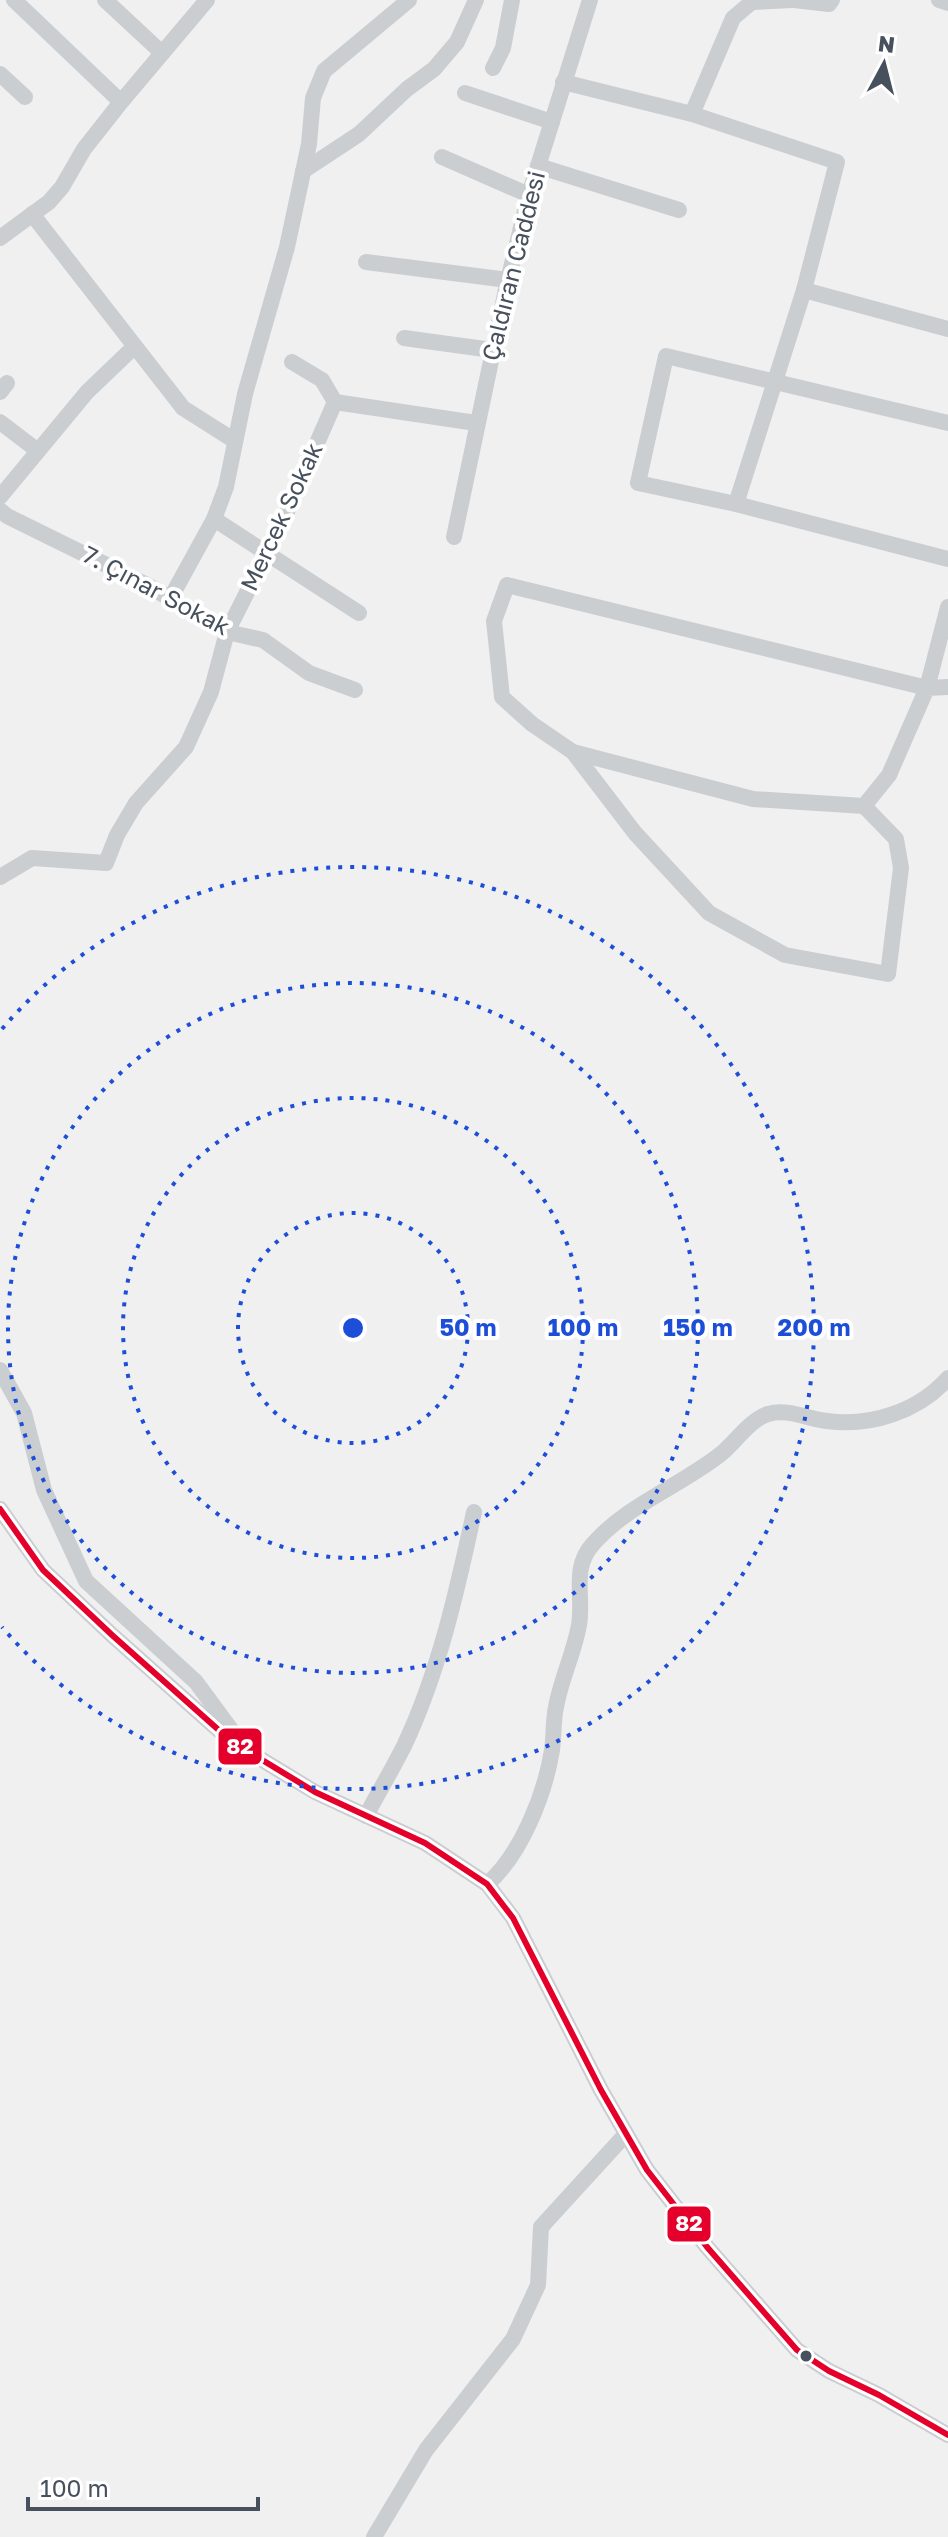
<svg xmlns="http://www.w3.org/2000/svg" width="948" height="2537" viewBox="0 0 948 2537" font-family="'Golos Text',sans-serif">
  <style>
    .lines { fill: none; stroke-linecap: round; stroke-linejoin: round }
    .minor { stroke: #cbced1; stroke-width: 16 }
    .bus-1-casing { stroke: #fff; stroke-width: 12 }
    .bus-1 { stroke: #e4002b; stroke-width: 6 }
    .ring { fill: none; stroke: #1d4ed8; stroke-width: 4; stroke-dasharray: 4 8 }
    .bus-dot { fill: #47505d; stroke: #fff; stroke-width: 3 }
    .labels { text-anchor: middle; stroke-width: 8; stroke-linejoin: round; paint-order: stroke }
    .street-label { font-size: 24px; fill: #47505d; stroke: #fff }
    .centre { fill: #1d4ed8; stroke: #fff; stroke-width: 4 }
    .ring-label { font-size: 24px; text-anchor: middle; font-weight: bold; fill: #1d4ed8; stroke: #fff; stroke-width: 8; stroke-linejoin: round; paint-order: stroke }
    .line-badge { stroke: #fff; stroke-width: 3 }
    .badge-label { font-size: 22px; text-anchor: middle; font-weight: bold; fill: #fff }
  </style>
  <rect width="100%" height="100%" fill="#f0f0f0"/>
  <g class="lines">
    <g class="minor">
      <polyline points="14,0 121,102"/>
      <polyline points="105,0 162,53"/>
      <polyline points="794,0 829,4 832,0"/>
      <polyline points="939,0 948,3"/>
      <polyline points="493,68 503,48 512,0"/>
      <polyline points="0,74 25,97"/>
      <polyline points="563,82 692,114 837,162 804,290 948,329"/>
      <polyline points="465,93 552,122"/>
      <polyline points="692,114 733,18 752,2 793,0"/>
      <polyline points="442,157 529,195"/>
      <polyline points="538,166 679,210"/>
      <polyline points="303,171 359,134 407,89 434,69 457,42 476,0"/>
      <polyline points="32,214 183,408 235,441"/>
      <polyline points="0,238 49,202 62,187 84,149 121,102 207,0"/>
      <polyline points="366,262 508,280"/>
      <polyline points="804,290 736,504 948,559"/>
      <polyline points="404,338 492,350"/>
      <polyline points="292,362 322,380 335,402"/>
      <polyline points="0,392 7,383"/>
      <polyline points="335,402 476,423"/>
      <polyline points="0,422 38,451"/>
      <polyline points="0,497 87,392 134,347"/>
      <polyline points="736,504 638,483 666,356 948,423"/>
      <polyline points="0,510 7,516 147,585 227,632 263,640 309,673 355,690"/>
      <polyline points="214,519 359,613"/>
      <polyline points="454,537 508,280 529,195 590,0"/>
      <polyline points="170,599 214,519 226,487 245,394 287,247 309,144 313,98 324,71 409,0"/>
      <polyline points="948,607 927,688 889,775 864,806 753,799 573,752 532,724 502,697 494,621 507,585 927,688 948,687"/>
      <polyline points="573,752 635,833 709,913 785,955 888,974 901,868 896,839 864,806"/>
      <polyline points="0,877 32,858 106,863 117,835 136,803 186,747 211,692 227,632 282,523 335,402"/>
      <polyline points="0,1370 24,1413 44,1490 86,1581 196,1682 235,1735"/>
      <polyline points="0,1509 43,1570 112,1635 231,1741 315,1792 425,1843 487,1884 513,1918 601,2090 647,2170 707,2247 797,2350 829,2371 879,2395 948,2435"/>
      <path d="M366,1816C378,1793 392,1770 404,1746C439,1672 457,1591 474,1512"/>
      <path d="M487,1884C521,1855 545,1794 552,1750C554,1736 553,1721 556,1707C561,1679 574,1653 579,1625C584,1597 571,1568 593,1544C628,1504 681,1486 722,1453C735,1442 751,1419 768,1414C788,1408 807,1419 827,1421C871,1427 919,1411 948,1378"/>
      <polyline points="374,2537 426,2450 513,2339 538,2285 541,2227 626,2134"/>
    </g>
    <g class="bus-1-casing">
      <polyline id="bus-1" points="0,1509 43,1570 112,1635 231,1741 315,1792 425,1843 487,1884 513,1918 601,2090 647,2170 707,2247 797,2350 829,2371 879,2395 948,2435"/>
    </g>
    <use href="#bus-1" class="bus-1"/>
  </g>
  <g class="ring">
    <circle cx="353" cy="1328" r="115"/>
    <circle cx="353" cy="1328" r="230"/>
    <circle cx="353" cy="1328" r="345"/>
    <path d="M2 1029A461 461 0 1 1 2 1627"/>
  </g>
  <circle class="bus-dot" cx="806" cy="2356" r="7"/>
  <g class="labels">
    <g class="street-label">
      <text transform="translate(514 266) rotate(-76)" y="8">Çaldıran Caddesi</text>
      <text transform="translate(282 517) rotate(-65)" y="8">Mercek Sokak</text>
      <text transform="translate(156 591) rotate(28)" y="8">7. Çınar Sokak</text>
    </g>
  </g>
  <circle cx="353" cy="1328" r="12" class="centre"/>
  <g class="ring-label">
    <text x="468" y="1336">50 m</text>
    <text x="583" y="1336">100 m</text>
    <text x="698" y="1336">150 m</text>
    <text x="814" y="1336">200 m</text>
  </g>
  <g class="line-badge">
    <rect x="217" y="1727" width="46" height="39" rx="8" fill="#e4002b"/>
    <rect x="666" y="2205" width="46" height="38" rx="8" fill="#e4002b"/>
  </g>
  <g class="badge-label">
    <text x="240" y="1754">82</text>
    <text x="689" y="2231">82</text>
  </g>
  <g transform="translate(884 64) rotate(7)" stroke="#ffffff" stroke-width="6" paint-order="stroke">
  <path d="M0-6L14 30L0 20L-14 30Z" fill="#47505d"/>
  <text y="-12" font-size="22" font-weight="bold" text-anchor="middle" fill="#47505d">N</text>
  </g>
  <path d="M28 2497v12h230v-12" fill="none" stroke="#47505d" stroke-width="4"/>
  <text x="40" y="2497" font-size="24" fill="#47505d" stroke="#ffffff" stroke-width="6" paint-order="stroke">100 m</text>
</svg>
